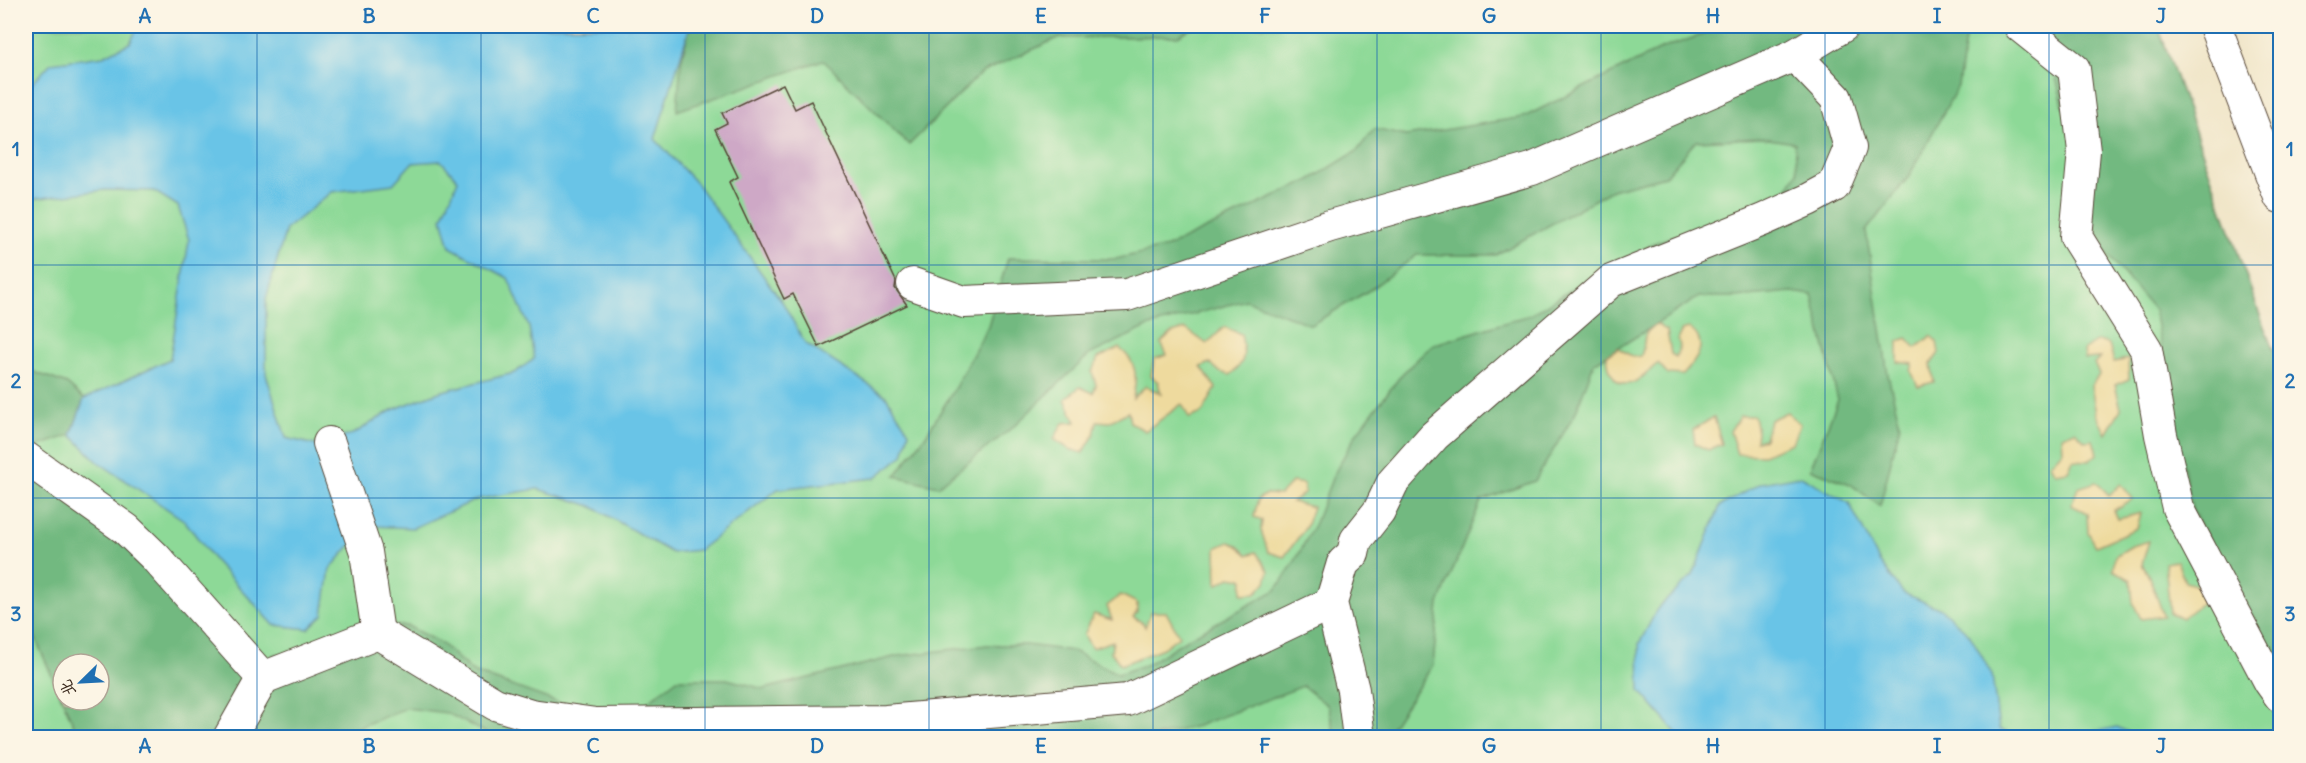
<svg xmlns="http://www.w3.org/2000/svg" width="2306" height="763" viewBox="0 0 2306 763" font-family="Delius,'LXGW WenKai TC',sans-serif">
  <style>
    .green { fill: #8dd997; stroke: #64825a; stroke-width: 1.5; fill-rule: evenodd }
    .forest { fill: #72b980; stroke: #56724f; stroke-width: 1.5; fill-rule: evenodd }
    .sand { fill: #eeda9e; stroke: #94825e; stroke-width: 1.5 }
    .water { fill: #69c4e7; stroke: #527782; stroke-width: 1.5; fill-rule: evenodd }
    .building { fill: #cea8c6 }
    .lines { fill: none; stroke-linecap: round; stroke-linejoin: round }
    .minor-casing { stroke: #564637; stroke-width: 34 }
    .minor { stroke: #fff; stroke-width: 32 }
    .grid { fill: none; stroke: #1f6fb2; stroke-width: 1.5; stroke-opacity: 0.55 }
    .neatline { fill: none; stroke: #1f6fb2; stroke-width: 2 }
    .grid-label { font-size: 20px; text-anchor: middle; font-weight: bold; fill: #1f6fb2 }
  </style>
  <rect width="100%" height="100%" fill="#fcf5e5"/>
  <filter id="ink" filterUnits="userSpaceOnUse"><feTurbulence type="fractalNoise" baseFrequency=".0167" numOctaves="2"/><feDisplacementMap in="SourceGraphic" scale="12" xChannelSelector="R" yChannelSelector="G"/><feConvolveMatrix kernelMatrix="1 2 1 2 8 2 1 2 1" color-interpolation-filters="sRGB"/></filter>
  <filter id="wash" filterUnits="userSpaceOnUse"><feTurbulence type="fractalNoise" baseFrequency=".008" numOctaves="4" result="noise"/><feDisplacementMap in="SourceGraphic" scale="24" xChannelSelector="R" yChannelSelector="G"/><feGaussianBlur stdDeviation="1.35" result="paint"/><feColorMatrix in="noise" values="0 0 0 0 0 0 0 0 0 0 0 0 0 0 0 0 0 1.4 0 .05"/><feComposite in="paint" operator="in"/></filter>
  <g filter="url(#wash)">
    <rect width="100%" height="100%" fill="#f0e5c7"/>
    <path class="green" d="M26,26H2158L2264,327L2280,365V737H26ZM63,664H99V700H63Z"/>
    <g class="forest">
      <polygon points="690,26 1195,26 1178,36 1058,38 981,73 909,145 823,60 677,111 681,61"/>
      <polygon points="1727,26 1967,26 1958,86 1909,176 1866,231 1888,375 1900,425 1880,506 1850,484 1810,469 1838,400 1812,295 1792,292 1736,297 1699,297 1594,363 1575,414 1535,481 1481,501 1439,604 1433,665 1385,737 1335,737 1328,706 1303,686 1197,726 1149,738 496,738 447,713 406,708 344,733 344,737 235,738 273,655 286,653 311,644 353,625 408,626 442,644 473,672 579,710 645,704 677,679 727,679 764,689 898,656 987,645 1026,645 1073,651 1118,674 1148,664 1187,639 1276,590 1295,561 1315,523 1333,476 1356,434 1402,374 1432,345 1530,315 1594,276 1659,241 1734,218 1785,193 1797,173 1795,143 1762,138 1696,141 1665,176 1612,190 1496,255 1417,255 1368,291 1311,325 1246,300 1147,327 1089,355 1012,428 938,486 895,476 926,435 952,393 988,326 1008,258 1116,259 1167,247 1310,180 1357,151 1374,129 1406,136 1524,117 1661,49"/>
      <polygon points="2003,26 2158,26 2264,327 2280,365 2280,666 2192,510 2154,310 2100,246 2054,70"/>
      <path d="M26,369L67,384L84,399L71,435L33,448L127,538L250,682L212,737H79L26,617ZM63,664H99V700H63Z"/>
    </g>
    <g class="sand">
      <path d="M1657,324L1667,331L1671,354L1676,357L1680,347L1678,338L1682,330L1689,328C1710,343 1697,360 1683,375L1668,374L1658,363C1651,369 1643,378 1635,382C1615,390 1608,371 1607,355L1618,348L1633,357L1641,356C1648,339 1638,336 1657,324Z"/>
      <path d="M1224,327L1241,334C1245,355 1247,361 1230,375L1220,372L1210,363L1201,367L1216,388L1202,413L1189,418L1182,404L1145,431L1130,422L1128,412L1109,422L1097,421L1094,435L1083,453L1069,449L1054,439L1063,423L1076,422L1065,399L1080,387L1093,393L1096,385L1092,372L1098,358L1119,348C1138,362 1137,377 1133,398L1146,386L1161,394L1158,382L1151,376L1154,359L1167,355L1161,343L1172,333L1186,329L1207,344Z"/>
      <polygon points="1931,336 1937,342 1939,353 1931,364 1934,382 1918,386 1911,371 1913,364 1898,362 1898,342 1907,338 1916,348"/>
      <polygon points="2098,341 2109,344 2114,362 2128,359 2129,379 2115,385 2121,409 2106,434 2096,414 2091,386 2099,375 2094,363 2100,358 2085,359 2084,349"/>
      <polygon points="1787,412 1800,424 1792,443 1763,455 1737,454 1730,431 1740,416 1754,416 1757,431 1756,441 1765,439 1770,420"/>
      <polygon points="1714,417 1722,444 1708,450 1695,444 1693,430"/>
      <polygon points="2075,431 2085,441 2093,440 2097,454 2089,461 2073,460 2068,471 2055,473 2050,464 2063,450 2062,436"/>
      <polygon points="1292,482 1303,484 1305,492 1292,502 1313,507 1306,527 1284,557 1268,552 1261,530 1262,520 1254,517 1258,499 1266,494 1280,495"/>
      <polygon points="2096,482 2109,495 2121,484 2133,499 2114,510 2118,519 2141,513 2137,528 2096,546 2088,532 2087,513 2071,505 2078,488"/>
      <path d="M2149,541L2142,564C2153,580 2156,598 2164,616L2141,619L2133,603L2131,580L2113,570L2115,556L2132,546Z"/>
      <polygon points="1229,542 1237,545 1248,555 1256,552 1269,571 1266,582 1256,593 1242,594 1243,579 1230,577 1217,585 1216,548"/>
      <polygon points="2177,561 2185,582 2206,588 2207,599 2182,618 2170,613 2165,563"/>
      <polygon points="1121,595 1137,603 1137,612 1133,617 1143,623 1145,627 1151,612 1166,612 1179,636 1163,648 1121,665 1111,652 1113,641 1092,648 1084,635 1094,614 1112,620 1107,606"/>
    </g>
    <g class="water">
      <path d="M138,26H690L655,139L697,184L783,303L805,343L886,396L909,432L903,455L875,478L778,489L699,550L672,553L591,506L538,489L478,499L413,528L374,526L351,545L330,569L323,615L308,629L274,625L214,560L185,521L98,462L71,435L84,399L170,359L189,240L178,206L154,191L105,190L26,200V90L51,63L103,56L130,43ZM441,161L458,180L442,218L450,247L508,278L529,327L534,359L514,373L439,392L392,410L355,433L319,446L286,438L266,374V299L286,229L332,192L393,184L412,163Z"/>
      <polygon points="1801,476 1849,503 1879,561 1903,593 1941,609 1970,635 1992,675 1999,729 2017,737 1680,737 1640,691 1639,644 1658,608 1693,575 1720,506 1761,483"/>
      <polygon points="2117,727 2138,737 2068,737"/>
    </g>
    <g id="blocks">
      <polygon class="building" points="783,84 795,109 811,101 896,281 895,288 907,305 819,347 793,294 784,299 729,182 738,177 715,129 727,123 722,113"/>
    </g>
  </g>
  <g filter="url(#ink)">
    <use href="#blocks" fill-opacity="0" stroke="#564637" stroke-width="1.5"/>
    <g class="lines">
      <g class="minor-casing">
        <g id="minor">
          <polyline points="2020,26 2074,69 2084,151 2076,237 2146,349 2161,435 2178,508 2270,682 2280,696"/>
          <polyline points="2215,26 2280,197"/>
          <polyline points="913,284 964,302 1127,295 1330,226 1532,169 1795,55 1843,26"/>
          <polyline points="329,443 366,552 378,633"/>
          <polyline points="26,458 126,529 155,557 263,678"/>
          <polyline points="229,738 263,678 378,633 495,704 531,715 596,724 886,721 1128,700 1331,603"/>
          <polyline points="1359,738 1353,690 1331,603 1343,563 1353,554 1356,540 1379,511 1393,482 1434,436 1611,281 1763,220 1808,200 1834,186 1850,148 1836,98 1795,55"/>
        </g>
      </g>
      <use href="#minor" class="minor"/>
    </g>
  </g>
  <path class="grid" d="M257,26V738M481,26V738M705,26V738M929,26V738M1153,26V738M1377,26V738M1601,26V738M1825,26V738M2049,26V738M26,265H2280M26,498H2280"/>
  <rect width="2306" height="763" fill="none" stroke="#fcf5e5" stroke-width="66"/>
  <g transform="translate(81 682) rotate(246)"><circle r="28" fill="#fcf5e5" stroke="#afa495" stroke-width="1.5"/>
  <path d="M0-4.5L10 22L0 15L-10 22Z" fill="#1f6fb2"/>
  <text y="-9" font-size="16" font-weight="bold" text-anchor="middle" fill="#3b2a1e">北</text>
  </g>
  <rect x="33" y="33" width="2240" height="697" class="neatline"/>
  <g class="grid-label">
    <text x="145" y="23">A</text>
    <text x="369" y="23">B</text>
    <text x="593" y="23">C</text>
    <text x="817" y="23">D</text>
    <text x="1041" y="23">E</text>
    <text x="1265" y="23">F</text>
    <text x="1489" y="23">G</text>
    <text x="1713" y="23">H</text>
    <text x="1937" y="23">I</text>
    <text x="2161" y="23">J</text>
    <text x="16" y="156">1</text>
    <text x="2290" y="156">1</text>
    <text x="16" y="388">2</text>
    <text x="2290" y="388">2</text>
    <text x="16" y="621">3</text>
    <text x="2290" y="621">3</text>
    <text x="145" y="753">A</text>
    <text x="369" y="753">B</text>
    <text x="593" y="753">C</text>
    <text x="817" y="753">D</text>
    <text x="1041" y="753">E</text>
    <text x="1265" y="753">F</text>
    <text x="1489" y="753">G</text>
    <text x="1713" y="753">H</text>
    <text x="1937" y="753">I</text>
    <text x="2161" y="753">J</text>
  </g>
</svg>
